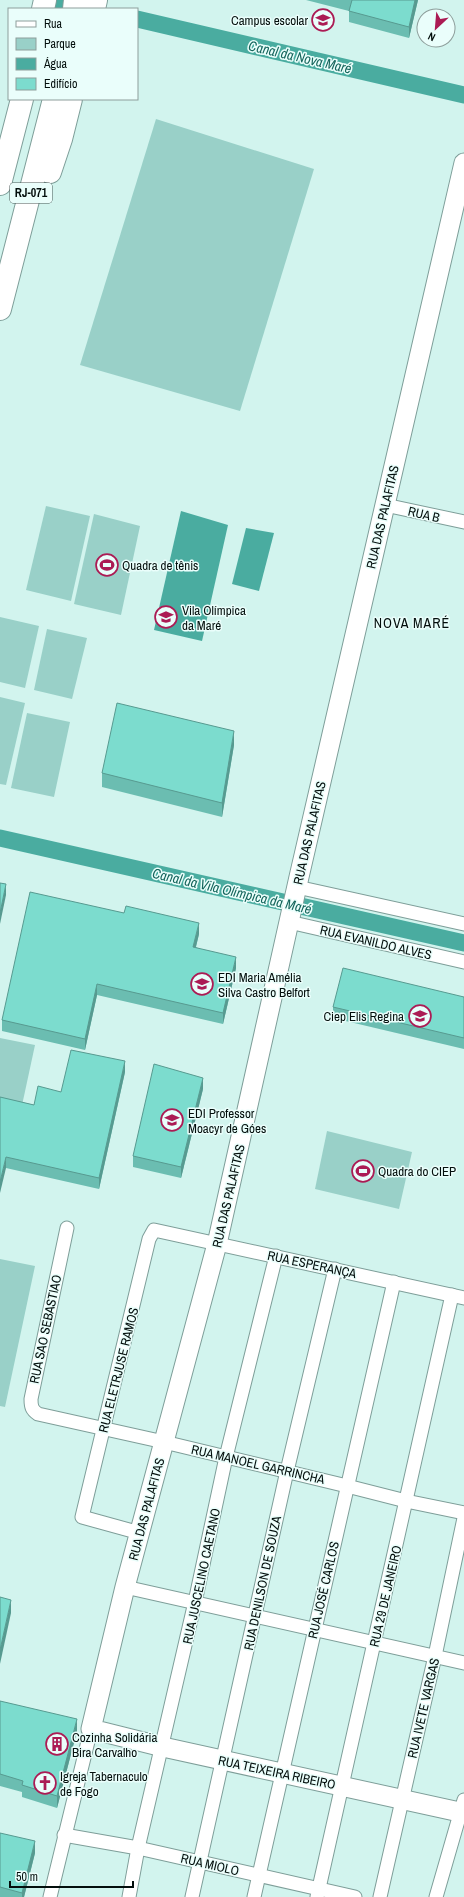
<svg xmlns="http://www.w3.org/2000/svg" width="464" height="1897" viewBox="0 0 464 1897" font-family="'Archivo Narrow',sans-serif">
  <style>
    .green { fill: #99d0c8 }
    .water { fill: #4aaca0 }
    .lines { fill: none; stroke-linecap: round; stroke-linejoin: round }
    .canal { stroke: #4aaca0; stroke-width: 17 }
    .street-casing { stroke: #7e9e99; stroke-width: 15 }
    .secondary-casing { stroke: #7e9e99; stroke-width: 21 }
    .highway-casing { stroke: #7e9e99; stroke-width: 24 }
    .street { stroke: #fff; stroke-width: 13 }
    .secondary { stroke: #fff; stroke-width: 19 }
    .highway { stroke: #fff; stroke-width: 22 }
    .wall { fill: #6bbdb1 }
    .shaded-wall { fill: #579a90 }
    .building { fill: #7cdcce; stroke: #579a90 }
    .labels { text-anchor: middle; stroke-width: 3; stroke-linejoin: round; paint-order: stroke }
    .shield { fill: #eafefb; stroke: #485654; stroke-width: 1 }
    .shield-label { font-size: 12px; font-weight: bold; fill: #030e0c }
    .poi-label { font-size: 13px; fill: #030e0c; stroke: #eafefb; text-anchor: start }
    .street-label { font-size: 13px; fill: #030e0c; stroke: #eafefb }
    .water-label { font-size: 14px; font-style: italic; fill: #15655c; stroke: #eafefb }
    .neighbourhood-label { font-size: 14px; letter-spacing: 1px; fill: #030e0c; stroke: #eafefb }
  </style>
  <rect width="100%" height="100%" fill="#d2f4ee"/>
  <g class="green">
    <polygon points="156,119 314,169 240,411 80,365"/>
    <polygon points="46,506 90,516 71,601 26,590"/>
    <polygon points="94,514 140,526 121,615 74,604"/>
    <polygon points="0,617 39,626 25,688 0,682"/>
    <polygon points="47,629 87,638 72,699 34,690"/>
    <polygon points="0,697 25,703 6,785 0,784"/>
    <polygon points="27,713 70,722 54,797 11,788"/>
    <polygon points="0,1038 35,1045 21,1110 0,1105"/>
    <polygon points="327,1131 412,1152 399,1209 315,1189"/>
    <polygon points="0,1259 35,1266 5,1407 0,1406"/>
  </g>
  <g class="water">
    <polygon points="181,511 228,525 202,641 154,630"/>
    <polygon points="246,528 274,533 259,591 232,584"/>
  </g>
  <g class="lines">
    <g class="canal">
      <polyline points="55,0 86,7"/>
      <polyline points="137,19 464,95"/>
      <polyline points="0,838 464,943"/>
    </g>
    <g class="street-casing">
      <g id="street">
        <polyline points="385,505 464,522"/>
        <polyline points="297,887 464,924"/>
        <polyline points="289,922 464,962"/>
        <path d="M67,1228L31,1399C31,1407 32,1410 38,1414L164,1442L347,1486L406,1501L464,1513"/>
        <polyline points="140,1533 82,1517 149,1239 154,1230 464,1298"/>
        <polyline points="125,1587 464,1663"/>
        <polyline points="64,1835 138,1848 355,1897"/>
        <polyline points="50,1897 91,1729"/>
        <polyline points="129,1897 138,1848 195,1602 226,1457 276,1256"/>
        <polyline points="192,1897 287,1471 335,1269"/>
        <polyline points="254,1897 394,1282"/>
        <polyline points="317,1897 452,1295"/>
        <polyline points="380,1897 435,1656 464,1518"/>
        <polyline points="436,1897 464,1800"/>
      </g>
    </g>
    <g class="secondary-casing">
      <polyline id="secondary" points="464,163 299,877 217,1244 125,1587 91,1729 163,1747 464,1813"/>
    </g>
    <g class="highway-casing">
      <g id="highway">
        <polyline points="43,9 45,0"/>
        <polyline points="74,9 75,0"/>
        <polyline points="94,9 96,0"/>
        <polyline points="50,172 61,139 71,99"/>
        <polyline points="0,184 22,99"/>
        <polyline points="0,309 54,99"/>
      </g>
    </g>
    <use href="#street" class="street"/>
    <use href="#secondary" class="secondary"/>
    <use href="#highway" class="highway"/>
  </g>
  <g class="wall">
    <polygon points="306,0 418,0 409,38 349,22 349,11"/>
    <polygon points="234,745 222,817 102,787 102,773"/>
    <polygon points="199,934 196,947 236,968 223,1024 97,995 85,1050 2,1031 2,1020"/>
    <polygon points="464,997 464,1049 333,1018 333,1007"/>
    <polygon points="125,1072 99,1189 6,1168 0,1097 34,1105 61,1092"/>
    <polygon points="203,1089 181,1178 133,1167 133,1156"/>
    <polygon points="0,1701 77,1731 57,1808 22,1797 22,1792 0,1786"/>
    <polygon points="0,1833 35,1853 24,1897 0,1897"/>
  </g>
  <g class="shaded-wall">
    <polygon points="415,0 418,0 409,38 409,27"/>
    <polygon points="234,731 234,745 222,817 222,803"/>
    <polygon points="6,884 6,895 0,924 0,913"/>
    <polygon points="199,923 199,934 193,958 193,947"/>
    <polygon points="236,957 236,968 223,1024 223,1013"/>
    <polygon points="97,984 97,995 85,1050 85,1039"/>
    <polygon points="125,1061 125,1072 99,1189 99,1178"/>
    <polygon points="203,1078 203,1089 181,1178 181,1167"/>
    <polygon points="6,1157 6,1168 0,1193 0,1182"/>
    <polygon points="11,1600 11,1613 0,1664 0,1650"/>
    <polygon points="77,1719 77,1731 57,1808 57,1796"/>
    <polygon points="35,1841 35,1853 24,1897 22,1897 22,1893"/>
  </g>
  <g class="building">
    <polygon points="352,0 415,0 409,27 349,11"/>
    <polygon points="117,703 234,731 222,803 102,773"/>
    <polygon points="0,883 6,884 0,913"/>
    <polygon points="30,892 124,913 126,906 199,923 193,947 236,957 223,1013 97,984 85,1039 2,1020"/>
    <polygon points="343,968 464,997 464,1038 333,1007"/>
    <polygon points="71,1050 125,1061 99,1178 6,1157 0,1182 0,1097 34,1105 38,1086 61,1092"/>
    <polygon points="154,1064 203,1078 181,1167 133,1156"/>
    <polygon points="0,1597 11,1600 0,1650"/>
    <polygon points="0,1701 77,1719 57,1796 22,1785 23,1781 0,1774"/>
    <polygon points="0,1833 35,1841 22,1893 0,1887"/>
  </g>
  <defs>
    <g id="school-ring" transform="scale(1.15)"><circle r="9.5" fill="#eafefb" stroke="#ab1b54" stroke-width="1.5"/><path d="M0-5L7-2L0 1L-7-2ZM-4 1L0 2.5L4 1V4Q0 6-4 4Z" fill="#ab1b54"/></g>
    <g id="stadium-ring" transform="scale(1.15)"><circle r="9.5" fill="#eafefb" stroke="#ab1b54" stroke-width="1.5"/><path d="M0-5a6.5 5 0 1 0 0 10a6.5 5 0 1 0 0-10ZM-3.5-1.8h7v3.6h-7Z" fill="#ab1b54"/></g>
    <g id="building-ring" transform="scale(1.15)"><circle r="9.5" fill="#eafefb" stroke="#ab1b54" stroke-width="1.5"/><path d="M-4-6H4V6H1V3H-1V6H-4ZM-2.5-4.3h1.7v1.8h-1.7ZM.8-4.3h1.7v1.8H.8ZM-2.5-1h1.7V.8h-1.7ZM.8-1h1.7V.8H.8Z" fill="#ab1b54"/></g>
    <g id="church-ring" transform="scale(1.15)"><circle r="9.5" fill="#eafefb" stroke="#ab1b54" stroke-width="1.5"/><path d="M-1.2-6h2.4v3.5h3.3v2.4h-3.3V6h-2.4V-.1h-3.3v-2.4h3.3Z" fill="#ab1b54"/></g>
  </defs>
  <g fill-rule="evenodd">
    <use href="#school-ring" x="323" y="20"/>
    <use href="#stadium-ring" x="107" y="565"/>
    <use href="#school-ring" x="166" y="617"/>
    <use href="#school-ring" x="202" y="984"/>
    <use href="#school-ring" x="420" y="1016"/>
    <use href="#school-ring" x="172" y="1120"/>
    <use href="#stadium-ring" x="363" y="1171"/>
    <use href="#building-ring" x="57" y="1744"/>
    <use href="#church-ring" x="45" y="1783"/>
  </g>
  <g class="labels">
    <rect class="shield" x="10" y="183" width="42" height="20" rx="3"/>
    <g class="shield-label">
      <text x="31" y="197">RJ-071</text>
    </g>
    <g class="poi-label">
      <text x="308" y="25" text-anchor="end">Campus escolar</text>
      <text x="122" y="570">Quadra de tênis</text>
      <text x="182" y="615">Vila Olímpica<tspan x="182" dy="15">da Maré</tspan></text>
      <text x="218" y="982">EDI Maria Amélia<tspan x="218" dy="15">Silva Castro Belfort</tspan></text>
      <text x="404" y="1021" text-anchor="end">Ciep Elis Regina</text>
      <text x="188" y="1118">EDI Professor<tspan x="188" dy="15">Moacyr de Góes</tspan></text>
      <text x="378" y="1176">Quadra do CIEP</text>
      <text x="72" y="1742">Cozinha Solidária<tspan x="72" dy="15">Bira Carvalho</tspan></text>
      <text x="60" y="1781">Igreja Tabernaculo<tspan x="60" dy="15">de Fogo</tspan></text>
    </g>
    <g class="street-label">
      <text transform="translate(424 514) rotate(13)" y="5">RUA B</text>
      <text transform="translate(382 517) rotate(-77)" y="5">RUA DAS PALAFITAS</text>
      <text transform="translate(309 833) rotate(-77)" y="5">RUA DAS PALAFITAS</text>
      <text transform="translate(376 942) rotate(13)" y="5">RUA EVANILDO ALVES</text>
      <text transform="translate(228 1196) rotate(-77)" y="5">RUA DAS PALAFITAS</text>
      <text transform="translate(312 1264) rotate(12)" y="5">RUA ESPERANÇA</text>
      <text transform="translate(45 1329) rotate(-78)" y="5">RUA SAO SEBASTIAO</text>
      <text transform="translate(118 1370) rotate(-76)" y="5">RUA ELETRJUSE RAMOS</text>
      <text transform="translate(258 1464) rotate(13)" y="5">RUA MANOEL GARRINCHA</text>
      <text transform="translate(146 1509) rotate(-75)" y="5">RUA DAS PALAFITAS</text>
      <text transform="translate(201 1576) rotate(-78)" y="5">RUA JUSCELINO CAETANO</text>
      <text transform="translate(262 1583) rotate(-78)" y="5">RUA DENILSON DE SOUZA</text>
      <text transform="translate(323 1590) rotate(-77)" y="5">RUA JOSÉ CARLOS</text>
      <text transform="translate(385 1596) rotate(-77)" y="5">RUA 29 DE JANEIRO</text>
      <text transform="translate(423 1708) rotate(-77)" y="5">RUA IVETE VARGAS</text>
      <text transform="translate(277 1772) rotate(12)" y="5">RUA TEIXEIRA RIBEIRO</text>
      <text transform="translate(210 1864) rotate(13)" y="5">RUA MIOLO</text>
    </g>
    <g class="water-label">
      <text transform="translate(300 57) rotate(13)" y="5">Canal da Nova Maré</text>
      <text transform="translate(232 891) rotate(13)" y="5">Canal da Vila Olímpica da Maré</text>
    </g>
    <g class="neighbourhood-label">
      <text x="412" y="628">NOVA MARÉ</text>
    </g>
  </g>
  <rect x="8" y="8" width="130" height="92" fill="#eafefb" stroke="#8e9e9b"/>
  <rect x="16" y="21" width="20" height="6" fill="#ffffff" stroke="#8e9e9b"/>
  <text x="44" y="28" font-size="12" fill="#030e0c">Rua</text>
  <rect x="16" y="38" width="20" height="12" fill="#99d0c8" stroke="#8e9e9b"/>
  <text x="44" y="48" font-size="12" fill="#030e0c">Parque</text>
  <rect x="16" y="58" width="20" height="12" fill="#4aaca0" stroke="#8e9e9b"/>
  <text x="44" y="68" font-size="12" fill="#030e0c">Água</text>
  <rect x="16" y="78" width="20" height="12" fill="#7cdcce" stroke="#8e9e9b"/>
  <text x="44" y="88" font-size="12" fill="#030e0c">Edifício</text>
  <g transform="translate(436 28) rotate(206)"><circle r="19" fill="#eafefb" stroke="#8e9e9b"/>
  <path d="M0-3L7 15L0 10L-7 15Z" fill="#ab1b54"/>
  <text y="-6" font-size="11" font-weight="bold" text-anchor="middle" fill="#030e0c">N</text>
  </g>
  <path d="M10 1881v6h123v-6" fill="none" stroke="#030e0c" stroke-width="2"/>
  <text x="16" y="1881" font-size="12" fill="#030e0c" stroke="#eafefb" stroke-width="3" paint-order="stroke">50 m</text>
</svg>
